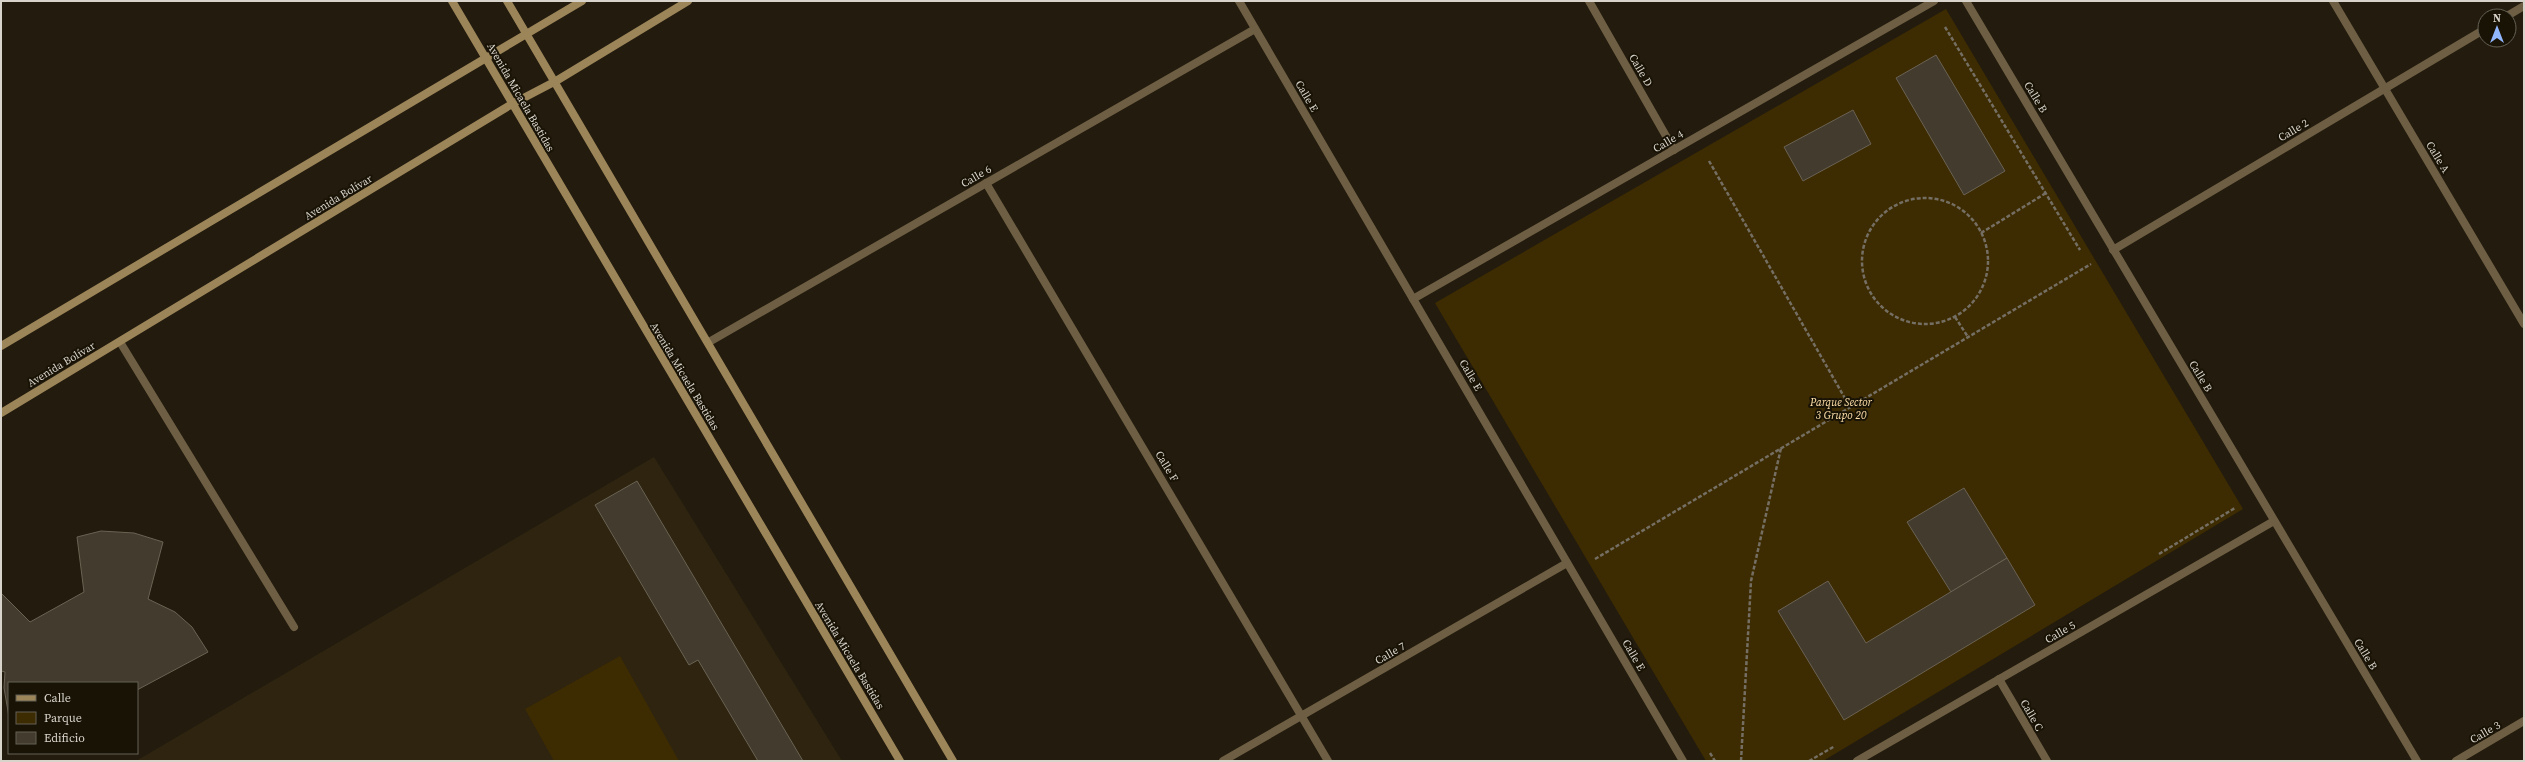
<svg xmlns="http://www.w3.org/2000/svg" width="2525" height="762" viewBox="0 0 2525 762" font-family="'Source Serif 4',serif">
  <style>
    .built { fill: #2e2410 }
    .green { fill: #3d2b01 }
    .building { fill: #433b2d; stroke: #6a6253 }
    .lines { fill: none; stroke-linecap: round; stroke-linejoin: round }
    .path { stroke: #756f63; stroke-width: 2.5; stroke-dasharray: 4 2; stroke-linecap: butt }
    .lane { stroke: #6e5f44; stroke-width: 8 }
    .street { stroke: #6e5f44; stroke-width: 8 }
    .secondary { stroke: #9c8559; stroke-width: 8 }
    .labels { text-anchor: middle; stroke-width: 4; stroke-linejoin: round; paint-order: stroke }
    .street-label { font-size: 11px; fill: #d8d4cb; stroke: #191306 }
    .park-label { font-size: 11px; font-style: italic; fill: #fee0a9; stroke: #191306 }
  </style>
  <rect width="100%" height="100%" fill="#231c0e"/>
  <polygon class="built" points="654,457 842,761 136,761"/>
  <g class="green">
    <polygon points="1946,9 2243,509 1823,761 1706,761 1435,303"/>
    <polygon points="620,656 679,761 554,761 525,709"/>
  </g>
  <g class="building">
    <polygon points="1936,55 2005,171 1964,195 1896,78"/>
    <polygon points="1853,110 1871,144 1803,181 1784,147"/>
    <polygon points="637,481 803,761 758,761 698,660 689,665 595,505"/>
    <polygon points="1964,488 2007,558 1951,592 1907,522"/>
    <polygon points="101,531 134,533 163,542 148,599 175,612 192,627 208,652 137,690 137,683 9,683 9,717 4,688 5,672 1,671 1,593 30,622 84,592 77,537"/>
    <polygon points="2007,558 2035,605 1844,720 1778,611 1828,581 1866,643"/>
  </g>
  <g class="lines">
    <g class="path">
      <polyline points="1945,27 2080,250"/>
      <polyline points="1709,161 1850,407"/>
      <circle cx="1925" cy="261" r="63"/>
      <polyline points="1981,233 2046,193"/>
      <polyline points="1955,317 1968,337"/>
      <polyline points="2159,554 2235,508"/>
      <polyline points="1595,559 2091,264"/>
      <polyline points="1710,753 1715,761"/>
      <polyline points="1741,761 1751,581 1781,448"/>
      <polyline points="1809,761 1835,746"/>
    </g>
    <polyline class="lane" points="120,342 294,627"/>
    <g class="street">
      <polyline points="1239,1 1683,761"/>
      <polyline points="1589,1 1674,150"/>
      <polyline points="1966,1 2417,761"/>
      <polyline points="2333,1 2524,324"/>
      <polyline points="2507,16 2524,6"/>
      <polyline points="986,183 1328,761"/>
      <polyline points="2113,250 2485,29"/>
      <polyline points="1413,299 1934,1"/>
      <polyline points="709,342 1255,29"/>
      <polyline points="1999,679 2047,761"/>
      <polyline points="1223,761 1567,563"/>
      <polyline points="1857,761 2274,521"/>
      <polyline points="2456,761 2524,721"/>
    </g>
    <g class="secondary">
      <polyline points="452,1 900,761"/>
      <polyline points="507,1 953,761"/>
      <polyline points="1,346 582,1"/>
      <polyline points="1,413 512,104 556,81 688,1"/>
    </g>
  </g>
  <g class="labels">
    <g class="street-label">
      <text transform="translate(1641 70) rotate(60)" y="4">Calle D</text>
      <text transform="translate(1307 96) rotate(60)" y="4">Calle E</text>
      <text transform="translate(521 97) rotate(60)" y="4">Avenida Micaela Bastidas</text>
      <text transform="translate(2036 97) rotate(59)" y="4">Calle B</text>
      <text transform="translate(2293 130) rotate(-31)" y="4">Calle 2</text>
      <text transform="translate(1668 141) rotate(-30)" y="4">Calle 4</text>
      <text transform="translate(2438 157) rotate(59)" y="4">Calle A</text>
      <text transform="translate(976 176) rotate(-30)" y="4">Calle 6</text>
      <text transform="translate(338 197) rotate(-31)" y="4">Avenida Bolívar</text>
      <text transform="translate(61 364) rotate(-31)" y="4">Avenida Bolívar</text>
      <text transform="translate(1471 375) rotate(60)" y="4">Calle E</text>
      <text transform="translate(685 376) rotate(59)" y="4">Avenida Micaela Bastidas</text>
      <text transform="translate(2201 376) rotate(59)" y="4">Calle B</text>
      <text transform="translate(1167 466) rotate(59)" y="4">Calle F</text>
      <text transform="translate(2060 632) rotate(-30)" y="4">Calle 5</text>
      <text transform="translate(1390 653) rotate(-30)" y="4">Calle 7</text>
      <text transform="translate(2366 654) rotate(59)" y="4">Calle B</text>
      <text transform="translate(850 655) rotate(59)" y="4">Avenida Micaela Bastidas</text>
      <text transform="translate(1634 655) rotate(60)" y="4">Calle E</text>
      <text transform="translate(2032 715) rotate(60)" y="4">Calle C</text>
      <text transform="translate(2485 732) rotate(-30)" y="4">Calle 3</text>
    </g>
    <g class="park-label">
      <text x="1841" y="406">Parque Sector<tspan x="1841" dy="13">3 Grupo 20</tspan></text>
    </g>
  </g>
  <rect width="2525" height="762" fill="none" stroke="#d8d4cb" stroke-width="4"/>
  <rect x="8" y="682" width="130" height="72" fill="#191306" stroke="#656055"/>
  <rect x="16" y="695" width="20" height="6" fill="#9c8559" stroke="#656055"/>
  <text x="44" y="702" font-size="12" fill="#d8d4cb">Calle</text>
  <rect x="16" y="712" width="20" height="12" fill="#3d2b01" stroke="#656055"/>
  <text x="44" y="722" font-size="12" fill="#d8d4cb">Parque</text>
  <rect x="16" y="732" width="20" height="12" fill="#433b2d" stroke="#656055"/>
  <text x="44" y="742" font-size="12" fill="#d8d4cb">Edificio</text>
  <g transform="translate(2497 28)"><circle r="19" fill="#191306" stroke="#656055"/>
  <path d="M0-3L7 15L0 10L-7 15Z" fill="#93b7fd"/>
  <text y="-6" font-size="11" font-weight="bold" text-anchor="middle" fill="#d8d4cb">N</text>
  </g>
</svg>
